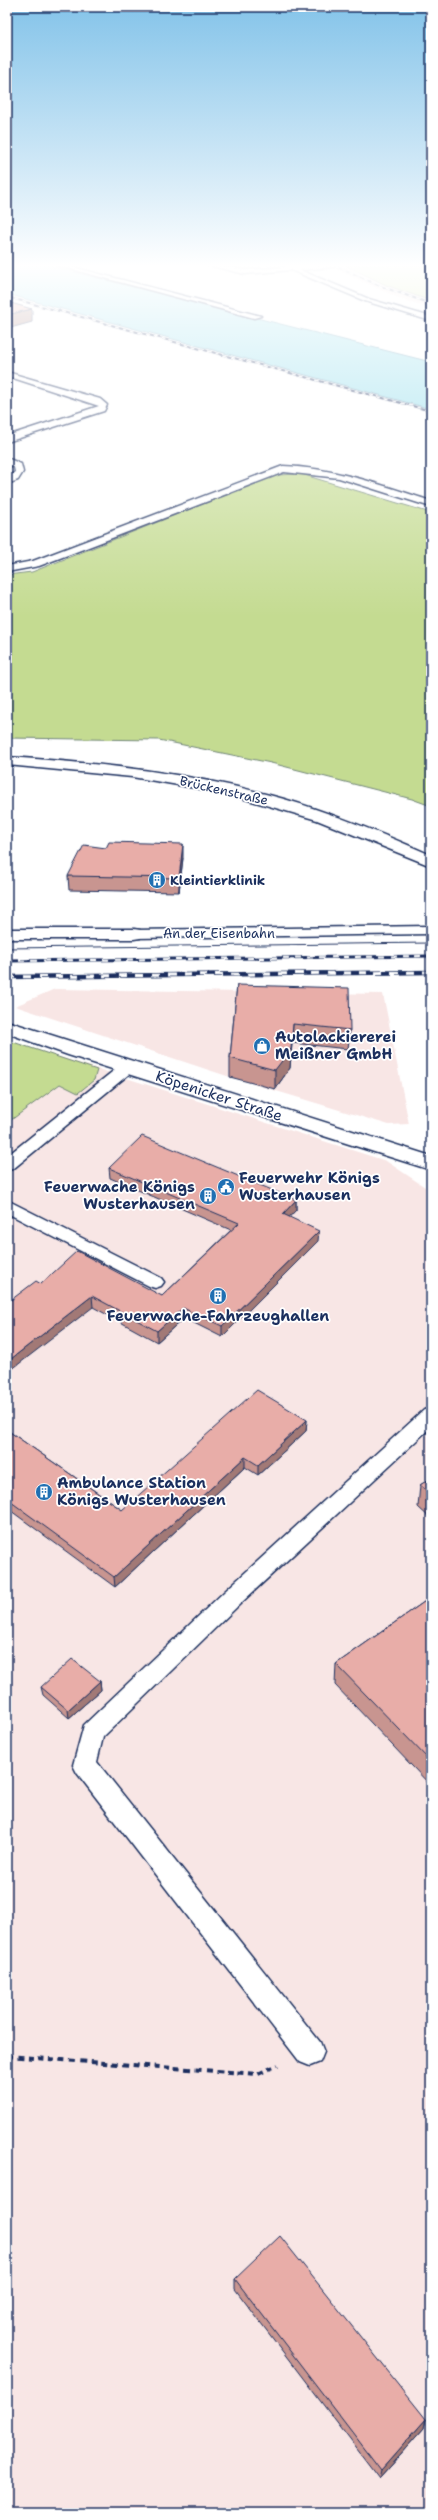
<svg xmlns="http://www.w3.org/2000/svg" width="438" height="2520" viewBox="0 0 438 2520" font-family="'Shantell Sans',sans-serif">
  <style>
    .built { fill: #f8e6e5 }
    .green { fill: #c4db91; stroke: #708578 }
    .water { fill: #8bdaea; stroke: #5e96b2 }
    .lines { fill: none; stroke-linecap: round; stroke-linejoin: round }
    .service-casing { stroke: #1b2f5e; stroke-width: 3 }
    .minor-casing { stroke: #1b2f5e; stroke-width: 3 }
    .secondary-casing { stroke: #1b2f5e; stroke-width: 3 }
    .path-far1 { stroke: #1b2f5e; stroke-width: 1; stroke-dasharray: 1.5 1.5; stroke-linecap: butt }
    .path { stroke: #1b2f5e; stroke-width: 4; stroke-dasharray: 6 4.5; stroke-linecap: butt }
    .service { fill: #fff; fill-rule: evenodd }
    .minor { fill: #fff; fill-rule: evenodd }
    .secondary { fill: #fff; fill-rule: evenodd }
    .tram { stroke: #1b2f5e; stroke-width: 1 }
    .rail-far2-casing { stroke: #1b2f5e; stroke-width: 2 }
    .rail-far1-casing { stroke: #1b2f5e; stroke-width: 3 }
    .rail-casing { stroke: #1b2f5e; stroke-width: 4.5 }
    .rail-far2 { stroke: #fff; stroke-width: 1.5; stroke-dasharray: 4; stroke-linecap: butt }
    .rail-far1 { stroke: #fff; stroke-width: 2; stroke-dasharray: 6; stroke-linecap: butt }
    .rail { stroke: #fff; stroke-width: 3; stroke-dasharray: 8; stroke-linecap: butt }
    .wall { fill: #c89590; stroke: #1b2f5e }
    .shaded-wall { fill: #a27976; stroke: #1b2f5e }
    .building { fill: #e8ada8; stroke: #1b2f5e }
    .labels { text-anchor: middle; stroke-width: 3.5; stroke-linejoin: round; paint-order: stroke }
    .far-street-label { font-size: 13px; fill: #1b2f5e; stroke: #fff }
    .far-poi-label { font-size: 13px; font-weight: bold; fill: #1b2f5e; stroke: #fff; text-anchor: start }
    .poi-label { font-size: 15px; font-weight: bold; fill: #1b2f5e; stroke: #fff; text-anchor: start }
    .street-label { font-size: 15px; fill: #1b2f5e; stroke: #fff }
  </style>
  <rect width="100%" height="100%" fill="#fff"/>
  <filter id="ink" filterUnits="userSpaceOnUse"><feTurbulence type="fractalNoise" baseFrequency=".025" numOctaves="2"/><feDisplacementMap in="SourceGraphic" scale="8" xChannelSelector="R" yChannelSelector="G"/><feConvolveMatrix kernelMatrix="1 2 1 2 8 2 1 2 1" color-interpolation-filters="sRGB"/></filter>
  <g filter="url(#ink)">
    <g class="built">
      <polygon points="326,265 345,265 386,285 431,301 431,308 401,299"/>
      <polygon points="55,989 383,994 409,1124 389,1125 230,1077 15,1006"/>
      <polygon points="7,1040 386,1161 431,1191 431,2513 7,2513"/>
    </g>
    <g class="green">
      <polygon points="345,265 431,265 431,301 386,285"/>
      <polygon points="301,474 431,513 431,806 412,799 271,763 159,740 7,738 7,575 32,572 276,475"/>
      <polygon points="7,1040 97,1070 94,1080 78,1093 60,1084 7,1123"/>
    </g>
    <polygon class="water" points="7,265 46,265 431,362 431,409 7,294"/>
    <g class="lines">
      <g class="service-casing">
        <g id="service">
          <polygon points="56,265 65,265 261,316 254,318"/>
          <polygon points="208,265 219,265 245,270 285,267 283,265 336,265 333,267 300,270 369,299 431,317 431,321 365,301 291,270 245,274"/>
          <polygon points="7,372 100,399 107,405 104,411 7,442 7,436 99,406 7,376"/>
          <polygon points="7,458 21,464 23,472 18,480 7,484 7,478 15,472 14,467 7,464"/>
          <path d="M283,466C335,468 382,485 431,501V507L339,478L284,472L39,566L7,572V566L33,561Z"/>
          <polygon points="431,926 431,934 134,938 127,934 134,930"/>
          <polygon points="128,1062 136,1067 134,1070 13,1169 7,1170 7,1156 122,1064"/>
          <polygon points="7,1200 161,1278 164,1282 161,1286 155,1288 149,1286 7,1213"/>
          <polygon points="431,1408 431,1427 241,1603 103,1737 97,1762 320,2042 324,2052 320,2062 310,2066 300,2062 77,1773 73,1765 84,1725 225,1591 424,1410"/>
        </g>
      </g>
      <g class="minor-casing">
        <g id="minor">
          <polygon points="7,929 134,929 140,930 143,934 140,938 134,939 7,939"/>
          <polygon points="7,1021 431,1156 431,1170 68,1055 7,1033"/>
        </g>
      </g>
      <g class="secondary-casing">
        <path id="secondary" d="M7,757C100,763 194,773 284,799C335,814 383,834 431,855V866L317,820L224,793L132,777L7,765Z"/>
      </g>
      <polyline class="path-far1" points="426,289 431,293"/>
      <polyline class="path" points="7,2056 258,2074 278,2065"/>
      <use href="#service" class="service"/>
      <use href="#minor" class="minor"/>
      <use href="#secondary" class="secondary"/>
      <polyline class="tram" points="7,948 431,943"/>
      <g class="rail-far2-casing">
        <g id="rail-far2">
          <polyline points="335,265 380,286 431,304"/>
          <polyline points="7,297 431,411"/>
        </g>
      </g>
      <g class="rail-far1-casing">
        <polyline id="rail-far1" points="7,961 431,956"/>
      </g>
      <g class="rail-casing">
        <polyline id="rail" points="7,977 431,972"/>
      </g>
      <use href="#rail-far2" class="rail-far2"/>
      <use href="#rail-far1" class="rail-far1"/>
      <use href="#rail" class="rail"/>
    </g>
    <g class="wall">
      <polygon points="183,858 179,892 69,890 68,876"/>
      <polygon points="237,985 350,1030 348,1049 292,1043 290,1068 275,1089 230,1077 230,1058"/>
      <polygon points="429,1060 431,1060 431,1078 428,1069"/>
      <polygon points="109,1168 296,1200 296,1210 289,1217 318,1241 222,1337 184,1318 157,1342 93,1307 41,1284 162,1296 231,1230 110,1178"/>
      <polygon points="307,1420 306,1431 258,1475 245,1467 115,1587 7,1508 7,1430 122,1510"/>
      <polygon points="431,1478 431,1519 418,1507 420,1485"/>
      <polygon points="431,1597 431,1786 335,1685 336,1664"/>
      <polygon points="100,1681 101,1690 69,1718 43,1695 41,1687"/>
      <polygon points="235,2279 426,2419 424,2428 379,2478 235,2289"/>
    </g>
    <g class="shaded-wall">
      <polygon points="32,309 32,322 7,329 7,315"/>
      <polygon points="183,844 183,858 179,892 179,878"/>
      <polygon points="293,1024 292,1043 290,1068 275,1089 275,1070"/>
      <polygon points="296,1200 296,1210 282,1225 283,1214"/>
      <polygon points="319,1231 318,1241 222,1337 222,1326"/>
      <polygon points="92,1296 93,1307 7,1373 7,1362"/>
      <polygon points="183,1308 184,1318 157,1342 157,1331"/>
      <polygon points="307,1420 306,1431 258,1475 258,1465"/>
      <polygon points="245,1457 245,1467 115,1587 114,1577"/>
      <polygon points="100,1681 101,1690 69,1718 68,1710"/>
      <polygon points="426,2419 424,2428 379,2478 381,2470"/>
    </g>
    <g class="building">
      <polygon points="7,302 32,309 7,315"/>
      <polygon points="109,842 183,844 179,878 68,876 84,845 106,848"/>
      <polygon points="237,985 349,988 350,1030 293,1024 291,1049 275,1070 230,1058"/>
      <polygon points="429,1060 431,1060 431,1066"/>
      <polygon points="142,1136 296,1200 283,1214 319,1231 222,1326 183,1308 157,1331 92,1296 7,1362 7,1303 36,1281 41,1284 77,1251 162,1296 239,1223 109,1168"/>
      <polygon points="257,1390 307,1420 258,1465 245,1457 114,1577 7,1499 7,1430 122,1510"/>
      <polygon points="431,1478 431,1494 420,1485"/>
      <polygon points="431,1597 431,1762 336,1664"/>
      <polygon points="72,1659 100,1681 68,1710 41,1687"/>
      <polygon points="280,2236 426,2419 381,2470 235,2279"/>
    </g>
  </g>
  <linearGradient id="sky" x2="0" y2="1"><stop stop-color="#83c3e9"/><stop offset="0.43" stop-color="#fff"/><stop offset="1" stop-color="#fff" stop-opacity="0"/></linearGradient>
  <rect width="438" height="617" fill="url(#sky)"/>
  <defs>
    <g id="building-disc" transform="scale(0.9)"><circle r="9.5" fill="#1f6fb2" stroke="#fff"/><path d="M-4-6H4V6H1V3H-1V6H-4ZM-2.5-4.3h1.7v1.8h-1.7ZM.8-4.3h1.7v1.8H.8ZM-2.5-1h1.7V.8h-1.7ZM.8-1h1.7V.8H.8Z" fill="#fff"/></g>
    <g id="shop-disc" transform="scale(0.9)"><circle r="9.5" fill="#1f6fb2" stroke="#fff"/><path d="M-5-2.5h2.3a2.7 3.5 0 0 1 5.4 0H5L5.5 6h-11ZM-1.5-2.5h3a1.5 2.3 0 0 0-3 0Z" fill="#fff"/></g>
    <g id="civic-disc" transform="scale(0.9)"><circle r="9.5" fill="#1f6fb2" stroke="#fff"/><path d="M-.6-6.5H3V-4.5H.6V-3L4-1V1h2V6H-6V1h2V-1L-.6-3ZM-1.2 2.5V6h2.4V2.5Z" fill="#fff"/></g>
  </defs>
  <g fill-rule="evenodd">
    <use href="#building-disc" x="157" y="880"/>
    <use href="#shop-disc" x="262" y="1046"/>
    <use href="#civic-disc" x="226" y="1187"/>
    <use href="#building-disc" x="208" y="1196"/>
    <use href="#building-disc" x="218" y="1296"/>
    <use href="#building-disc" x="44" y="1492"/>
  </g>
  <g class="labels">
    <g class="far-street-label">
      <text transform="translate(224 790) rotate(13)" y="5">Brückenstraße</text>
      <text x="219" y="938">An der Eisenbahn</text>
    </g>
    <g class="far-poi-label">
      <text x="170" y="885">Kleintierklinik</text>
    </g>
    <g class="poi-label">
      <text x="275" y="1042">Autolackiererei<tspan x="275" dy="17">Meißner GmbH</tspan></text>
      <text x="239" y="1183">Feuerwehr Königs<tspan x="239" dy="17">Wusterhausen</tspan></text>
      <text x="195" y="1192" text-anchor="end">Feuerwache Königs<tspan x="195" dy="17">Wusterhausen</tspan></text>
      <text x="218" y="1321" text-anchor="middle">Feuerwache-Fahrzeughallen</text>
      <text x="57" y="1488">Ambulance Station<tspan x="57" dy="17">Königs Wusterhausen</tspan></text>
    </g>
    <g class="street-label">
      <text transform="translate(219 1096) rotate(18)" y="5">Köpenicker Straße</text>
    </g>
  </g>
  <rect width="438" height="2520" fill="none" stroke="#fff" stroke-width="24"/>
  <rect x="12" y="12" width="414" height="2496" fill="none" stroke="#1b2f5e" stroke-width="1.5" filter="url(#ink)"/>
</svg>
